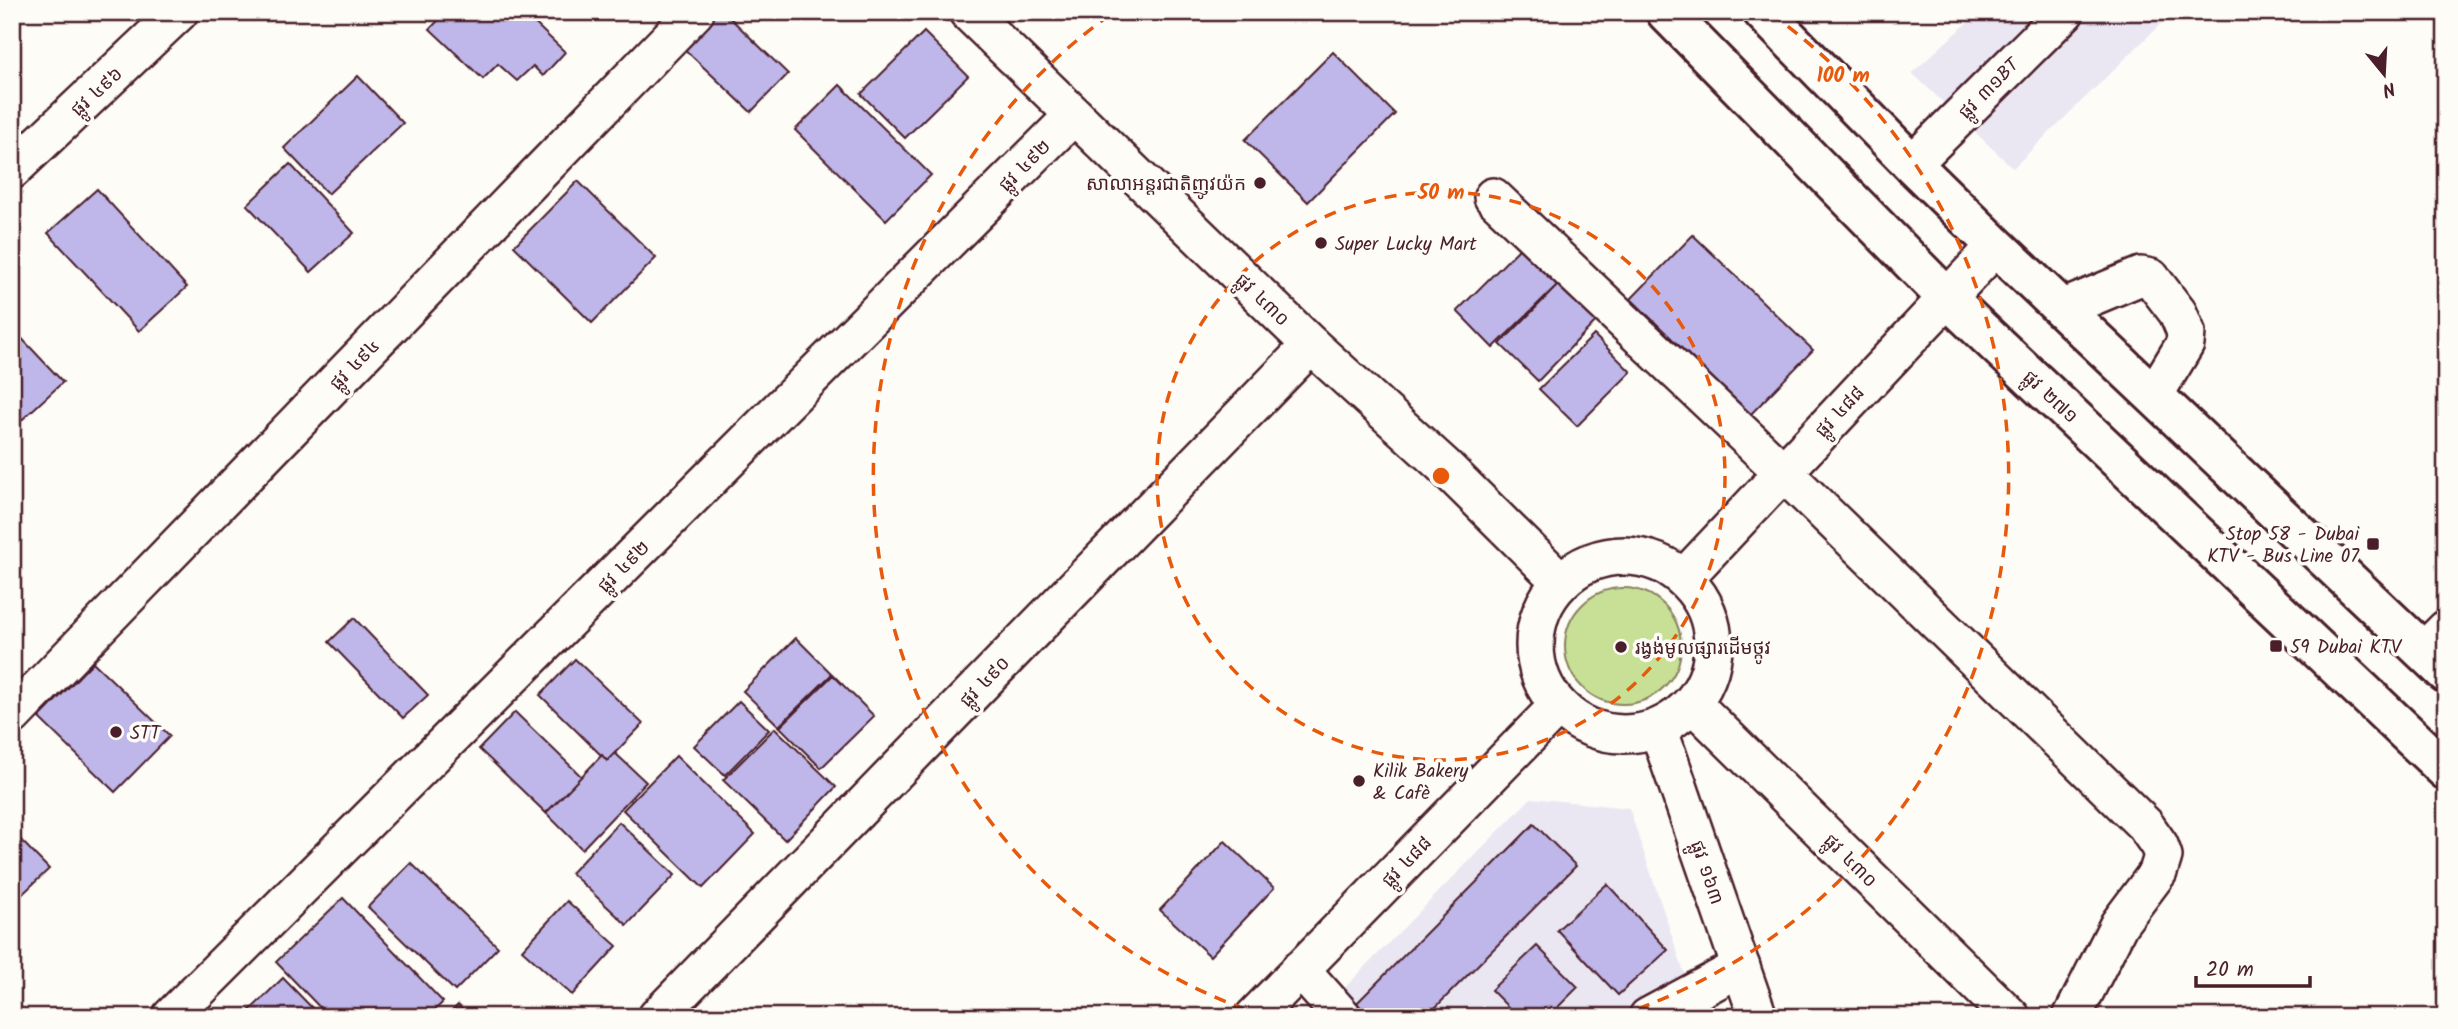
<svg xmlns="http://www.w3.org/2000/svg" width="2458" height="1029" viewBox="0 0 2458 1029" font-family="Kalam,'Noto Sans Khmer',sans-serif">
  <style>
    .built { fill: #eae7f3 }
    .green { fill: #c7e096; stroke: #888060; stroke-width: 2 }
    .building { fill: #bfb7e9; stroke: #4a1f2b; stroke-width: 2 }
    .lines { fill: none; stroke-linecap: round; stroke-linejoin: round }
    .minor-casing { stroke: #4a1f2b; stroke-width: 42 }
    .major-casing { stroke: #4a1f2b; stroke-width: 44 }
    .minor { stroke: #fdfcf7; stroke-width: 37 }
    .major { stroke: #fdfcf7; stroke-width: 38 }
    .ring { fill: none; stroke: #e8590c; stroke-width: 3.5; stroke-dasharray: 12 9 }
    .poi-dot { fill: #4a1f2b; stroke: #fdfcf7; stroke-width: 2.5 }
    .labels { text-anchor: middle; stroke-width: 7; stroke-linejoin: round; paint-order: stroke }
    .street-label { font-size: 19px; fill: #4a1f2b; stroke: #fdfcf7 }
    .poi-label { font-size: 19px; fill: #4a1f2b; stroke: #fdfcf7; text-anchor: start }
    .centre { fill: #e8590c; stroke: #fdfcf7; stroke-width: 3.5 }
    .ring-label { font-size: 21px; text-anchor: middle; font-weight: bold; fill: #e8590c; stroke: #fdfcf7; stroke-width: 7; stroke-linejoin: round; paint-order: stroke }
  </style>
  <rect width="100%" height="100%" fill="#fdfcf7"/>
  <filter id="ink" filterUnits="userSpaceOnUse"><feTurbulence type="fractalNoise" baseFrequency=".0143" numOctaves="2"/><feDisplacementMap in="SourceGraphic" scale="14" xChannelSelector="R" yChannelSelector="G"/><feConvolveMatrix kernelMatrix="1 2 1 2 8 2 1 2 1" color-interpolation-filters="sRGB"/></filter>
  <g filter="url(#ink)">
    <g class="built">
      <polygon points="1979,12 2173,12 2013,168 1912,73"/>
      <polygon points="1531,798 1629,808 1699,1017 1316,1017"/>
    </g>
    <circle class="green" cx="1623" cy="646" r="58"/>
    <g class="building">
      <polygon points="446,12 523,12 565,52 543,76 533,66 517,81 498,64 483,79 430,29"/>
      <polygon points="710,12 724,12 788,74 751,112 679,44"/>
      <polygon points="924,32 968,76 905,138 861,94"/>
      <polygon points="1333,52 1395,114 1308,202 1245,140"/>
      <polygon points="358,76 403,123 328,194 284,148"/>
      <polygon points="840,85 931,175 886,220 795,130"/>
      <polygon points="290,164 354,233 311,272 247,205"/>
      <polygon points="578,181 656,258 592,323 514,246"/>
      <polygon points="97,189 187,287 139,331 48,233"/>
      <polygon points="1693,235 1813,350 1750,415 1631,299"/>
      <polygon points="1522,246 1559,283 1493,348 1457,311"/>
      <polygon points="1564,279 1601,316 1538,381 1500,344"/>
      <polygon points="12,328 63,382 12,429"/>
      <polygon points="1594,335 1631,372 1577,426 1539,389"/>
      <polygon points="354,618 428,695 403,718 329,642"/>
      <polygon points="796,638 832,674 779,726 743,691"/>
      <polygon points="575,659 643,724 607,761 540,695"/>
      <polygon points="93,662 170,736 115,792 39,718"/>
      <polygon points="833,675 874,716 821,768 780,727"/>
      <polygon points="739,701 769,730 725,775 694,746"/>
      <polygon points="515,712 582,777 546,813 479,749"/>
      <polygon points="775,728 836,787 785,840 723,780"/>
      <polygon points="615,753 646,782 582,849 546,813 602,755 607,761"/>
      <polygon points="676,756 755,834 703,888 623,810"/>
      <polygon points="619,822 675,875 627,925 571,873"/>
      <polygon points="1534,824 1576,866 1426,1017 1351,1017 1347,1013"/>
      <polygon points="12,831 49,869 12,904"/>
      <polygon points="1225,841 1274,888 1210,956 1160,910"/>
      <polygon points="411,863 498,947 455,991 368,907"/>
      <polygon points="1607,884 1668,950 1618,995 1557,930"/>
      <polygon points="343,898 443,1002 428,1017 329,1017 276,962"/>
      <polygon points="567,901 617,946 572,995 522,950"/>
      <polygon points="1537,946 1578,987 1548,1017 1518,1017 1491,990"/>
      <polygon points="283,978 321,1017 243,1017"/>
      <polygon points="458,1005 470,1017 446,1017"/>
    </g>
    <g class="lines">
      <g class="minor-casing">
        <g id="minor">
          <polyline points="968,12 1311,345 1443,465 1561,582"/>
          <polyline points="1912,164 2065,12"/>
          <polyline points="12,170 179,12"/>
          <polyline points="1493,197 1782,471 2145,825 2159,845 2163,856 2158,872 2119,924 2072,1017"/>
          <polyline points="2062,309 2141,276 2151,278 2178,313 2186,332 2185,344 2154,395"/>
          <circle cx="1624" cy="645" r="89"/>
          <polyline points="1684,578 1996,246"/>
          <polyline points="2424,651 2446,629"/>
          <polyline points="1692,703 2011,1017"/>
          <polyline points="12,716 695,12"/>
          <polyline points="1658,728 1758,1017"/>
          <polyline points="1300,969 1343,1017"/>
          <polyline points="171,1017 1074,115"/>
          <polyline points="657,1017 1311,345"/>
          <polyline points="1254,1017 1558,706"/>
          <polyline points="1648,1017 1741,967"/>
        </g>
      </g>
      <g class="major-casing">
        <g id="major">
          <polyline points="1666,12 1946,297 2446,770"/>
          <polyline points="1763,12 1912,164 1996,246 2446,673"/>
        </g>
      </g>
      <use href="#minor" class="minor"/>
      <use href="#major" class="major"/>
    </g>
  </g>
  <g class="ring">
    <circle cx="1441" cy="476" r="284"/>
    <path d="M1265 1016A568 568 0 0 1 1111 14M1771 14A568 568 0 0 1 1617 1016"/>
  </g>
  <g class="poi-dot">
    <circle cx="1260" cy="183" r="7"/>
    <circle cx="1321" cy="243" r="7"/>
    <rect x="2366" y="537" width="14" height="14" rx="3.5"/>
    <rect x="2269" y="639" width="14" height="14" rx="3.5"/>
    <circle cx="1621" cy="647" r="7"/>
    <circle cx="116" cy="732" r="7"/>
    <circle cx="1359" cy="781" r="7"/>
  </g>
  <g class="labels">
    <g class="street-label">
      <text transform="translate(1988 88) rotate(-45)" y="7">ផ្លូវ ៣១BT</text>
      <text transform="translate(96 91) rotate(-43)" y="7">ផ្លូវ ៤៩៦</text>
      <text transform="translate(1024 165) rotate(-45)" y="7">ផ្លូវ ៤៩២</text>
      <text transform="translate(1263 299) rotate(44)" y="7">ផ្លូវ ៤៣០</text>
      <text transform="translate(354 364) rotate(-46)" y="7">ផ្លូវ ៤៩៤</text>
      <text transform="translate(2051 396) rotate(43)" y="7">ផ្លូវ ២៧១</text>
      <text transform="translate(1839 411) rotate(-47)" y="7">ផ្លូវ ៤៨៨</text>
      <text transform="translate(623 566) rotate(-45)" y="7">ផ្លូវ ៤៩២</text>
      <text transform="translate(984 681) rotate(-46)" y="7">ផ្លូវ ៤៩០</text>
      <text transform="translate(1851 860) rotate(45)" y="7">ផ្លូវ ៤៣០</text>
      <text transform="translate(1406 861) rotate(-46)" y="7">ផ្លូវ ៤៨៨</text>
      <text transform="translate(1708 872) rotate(71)" y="7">ផ្លូវ ១៦៣</text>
    </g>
    <g class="poi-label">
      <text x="1246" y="190" text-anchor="end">សាលាអន្តរជាតិញូវយ៉ក</text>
      <text x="1335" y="250">Super Lucky Mart</text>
      <text x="2359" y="540" text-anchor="end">Stop 58 - Dubai<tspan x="2359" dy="22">KTV - Bus Line 07</tspan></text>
      <text x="2290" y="653">59 Dubai KTV</text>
      <text x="1635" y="654">រង្វង់មូលផ្សារដើមថ្កូវ</text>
      <text x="130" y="739">STT</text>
      <text x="1373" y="777">Kilik Bakery<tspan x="1373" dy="22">&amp; Cafè</tspan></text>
    </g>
  </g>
  <circle cx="1441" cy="476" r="10" class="centre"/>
  <g class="ring-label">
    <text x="1843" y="82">100 m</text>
    <text x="1441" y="199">50 m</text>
  </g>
  <rect width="2458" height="1029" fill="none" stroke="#fdfcf7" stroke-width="42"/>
  <rect x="21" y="21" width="2416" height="987" fill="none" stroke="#4a1f2b" stroke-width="2.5" filter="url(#ink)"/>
  <g transform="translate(2384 74) rotate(162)" stroke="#fdfcf7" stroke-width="5" paint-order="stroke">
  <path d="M0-5L12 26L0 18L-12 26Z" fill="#4a1f2b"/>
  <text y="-10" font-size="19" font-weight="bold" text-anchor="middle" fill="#4a1f2b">N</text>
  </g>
  <path d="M2196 976v10h114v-10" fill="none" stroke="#4a1f2b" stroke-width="3.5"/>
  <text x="2206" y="976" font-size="21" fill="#4a1f2b" stroke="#fdfcf7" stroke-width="5" paint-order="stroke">20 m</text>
</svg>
